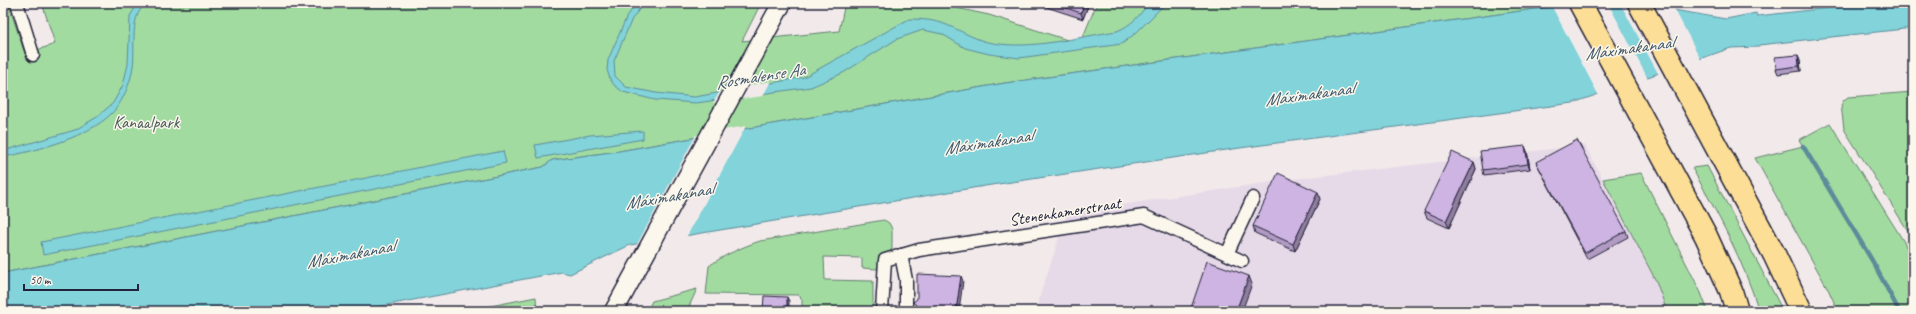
<svg xmlns="http://www.w3.org/2000/svg" width="1916" height="314" viewBox="0 0 1916 314" font-family="Caveat,sans-serif">
  <style>
    .built { fill: #e7dae8 }
    .green { fill: #a2dba0; stroke: #627e6e }
    .water { fill: #82d3da; stroke: #5c8c9a }
    .pier { fill: #f2eaea }
    .lines { fill: none; stroke-linecap: round; stroke-linejoin: round }
    .stream { stroke: #5c8c9a; stroke-width: 4.5 }
    .minor-casing { stroke: #22223b; stroke-width: 15 }
    .secondary-casing { stroke: #22223b; stroke-width: 21 }
    .motorway-casing { stroke: #22223b; stroke-width: 25 }
    .minor { stroke: #fbf7ec; stroke-width: 12 }
    .secondary { stroke: #fbf7ec; stroke-width: 18 }
    .motorway { stroke: #fcde96; stroke-width: 22 }
    .wall { fill: #b19bc2; stroke: #22223b }
    .shaded-wall { fill: #907e9e; stroke: #22223b }
    .building { fill: #ceb4e2; stroke: #22223b }
    .labels { text-anchor: middle; stroke-width: 3; stroke-linejoin: round; paint-order: stroke }
    .park-label { font-size: 17px; fill: #485a59; stroke: #fbf7ec }
    .street-label { font-size: 17px; fill: #22223b; stroke: #fbf7ec }
    .water-label { font-size: 18px; font-style: italic; fill: #3f576b; stroke: #fbf7ec }
  </style>
  <rect width="100%" height="100%" fill="#f2eaea"/>
  <filter id="ink" filterUnits="userSpaceOnUse"><feTurbulence type="fractalNoise" baseFrequency=".025" numOctaves="2"/><feDisplacementMap in="SourceGraphic" scale="8" xChannelSelector="R" yChannelSelector="G"/><feConvolveMatrix kernelMatrix="1 2 1 2 8 2 1 2 1" color-interpolation-filters="sRGB"/></filter>
  <g filter="url(#ink)">
    <polygon class="built" points="1585,145 1656,281 1667,311 1035,311 1067,213 1284,180"/>
    <g class="green">
      <polygon points="3,3 8,3 25,54 55,44 42,3 761,3 742,41 839,31 845,3 933,3 989,15 1080,44 1097,3 1578,3 1005,83 619,151 552,160 543,167 3,273"/>
      <polygon points="1913,92 1913,239 1844,129 1841,105 1844,100 1848,97"/>
      <polygon points="1830,123 1904,242 1913,261 1913,311 1838,311 1828,289 1755,158 1803,146 1799,140"/>
      <path d="M1707,166L1783,311H1759C1743,260 1718,214 1692,168Z"/>
      <polygon points="1641,173 1701,293 1708,311 1667,311 1656,281 1603,179"/>
      <path d="M884,220L889,223L892,229V249L879,262L877,269L862,268V258L824,257L825,280L873,281V311H802V300L799,295L706,294L709,266C724,255 742,247 760,241Z"/>
      <polygon points="697,289 687,311 647,311 652,301"/>
      <polygon points="536,297 537,311 465,311"/>
    </g>
    <g class="water">
      <path d="M138,3H173L170,5C164,5 155,3 149,4C128,9 136,51 133,66C131,81 126,93 118,106C98,135 37,151 3,157V151L75,130L97,117L113,103L123,85L128,64L130,16Z"/>
      <path d="M637,3H644L632,19L614,61L615,76L626,87L656,93L695,97L804,77L909,19C922,19 935,20 947,25C962,31 977,41 993,43C1033,50 1077,37 1117,31C1130,26 1141,15 1148,3H1166L1137,32L1122,44L1019,58L989,54L965,48L942,34L923,30L897,39L843,73L811,87L696,103L655,100L623,92L614,85L610,79L607,70L608,60L627,16Z"/>
      <polygon points="1578,3 1633,3 1726,19 1756,13 1757,16 1874,3 1913,3 1913,28 1759,45 1759,47 1731,48 1573,103 1240,148 985,186 630,245 570,274 562,272 355,311 3,311 3,273 543,167 552,160 619,151 1005,83"/>
      <polygon points="643,131 643,139 538,158 535,145 590,135"/>
      <polygon points="503,151 506,163 43,255 41,242"/>
    </g>
    <g class="pier">
      <polygon points="1563,3 1608,3 1648,79 1599,96 1551,5"/>
      <polygon points="1620,3 1645,3 1674,8 1701,60 1659,75"/>
      <polygon points="771,81 763,96 713,103 720,91"/>
      <polygon points="746,126 686,238 636,246 696,135"/>
    </g>
    <g class="lines">
      <polyline class="stream" points="1803,146 1873,262 1899,311"/>
      <g class="minor-casing">
        <g id="minor">
          <polyline points="17,3 33,55"/>
          <polyline points="1227,254 1253,198"/>
          <polyline points="901,255 906,280 906,311"/>
          <polyline points="882,311 885,260 919,250 1144,216 1242,261"/>
        </g>
      </g>
      <g class="secondary-casing">
        <polyline id="secondary" points="614,311 782,3"/>
      </g>
      <g class="motorway-casing">
        <g id="motorway">
          <polyline points="1580,3 1706,236 1731,291 1737,311"/>
          <polyline points="1639,3 1774,254 1801,311"/>
        </g>
      </g>
      <use href="#minor" class="minor"/>
      <use href="#secondary" class="secondary"/>
      <use href="#motorway" class="motorway"/>
    </g>
    <g class="wall">
      <polygon points="1034,3 1089,3 1083,19"/>
      <polygon points="1798,55 1800,60 1801,71 1778,74 1776,69"/>
      <polygon points="1527,151 1530,169 1484,175 1483,170"/>
      <polygon points="1474,162 1476,169 1449,228 1427,218 1424,211"/>
      <polygon points="1536,162 1626,231 1628,237 1587,259 1539,168"/>
      <polygon points="1320,199 1295,251 1255,233 1253,226"/>
    </g>
    <g class="shaded-wall">
      <polygon points="1084,3 1089,3 1083,19 1081,13"/>
      <polygon points="1798,55 1800,60 1801,71 1799,66"/>
      <polygon points="1525,146 1527,151 1530,169 1528,164"/>
      <polygon points="1474,162 1476,169 1449,228 1446,221"/>
      <polygon points="1318,192 1320,199 1295,251 1293,244"/>
      <polygon points="961,276 963,281 959,311 956,311"/>
      <polygon points="1249,276 1252,284 1242,311 1236,311"/>
      <polygon points="787,297 789,301 789,311 787,311"/>
    </g>
    <g class="building">
      <polygon points="1052,3 1084,3 1081,13"/>
      <polygon points="1798,55 1799,66 1776,69 1775,57"/>
      <polygon points="1577,140 1626,231 1585,253 1536,162"/>
      <polygon points="1525,146 1528,164 1483,170 1480,151"/>
      <polygon points="1452,152 1474,162 1446,221 1424,211"/>
      <polygon points="1278,173 1318,192 1293,244 1253,226"/>
      <polygon points="1207,261 1249,276 1236,311 1190,311"/>
      <polygon points="917,274 961,276 956,311 916,311 917,306 913,302 917,299"/>
      <polygon points="764,296 787,297 787,311 763,311"/>
    </g>
  </g>
  <g class="labels">
    <g class="park-label">
      <text x="146" y="128">Kanaalpark</text>
    </g>
    <g class="street-label">
      <text transform="translate(1065 211) rotate(-9)" y="6">Stenenkamerstraat</text>
    </g>
    <g class="water-label">
      <text transform="translate(1629 48) rotate(-8)" y="6">Máximakanaal</text>
      <text transform="translate(760 76) rotate(-9)" y="6">Rosmalense Aa</text>
      <text transform="translate(1309 94) rotate(-8)" y="6">Máximakanaal</text>
      <text transform="translate(988 142) rotate(-9)" y="6">Máximakanaal</text>
      <text transform="translate(669 196) rotate(-10)" y="6">Máximakanaal</text>
      <text transform="translate(350 254) rotate(-11)" y="6">Máximakanaal</text>
    </g>
  </g>
  <rect width="1916" height="314" fill="none" stroke="#fbf7ec" stroke-width="16"/>
  <rect x="8" y="8" width="1900" height="298" fill="none" stroke="#22223b" stroke-width="1.5" filter="url(#ink)"/>
  <path d="M24 284v6h114v-6" fill="none" stroke="#22223b" stroke-width="2"/>
  <text x="30" y="284" font-size="12" fill="#22223b" stroke="#fbf7ec" stroke-width="3" paint-order="stroke">50 m</text>
</svg>
